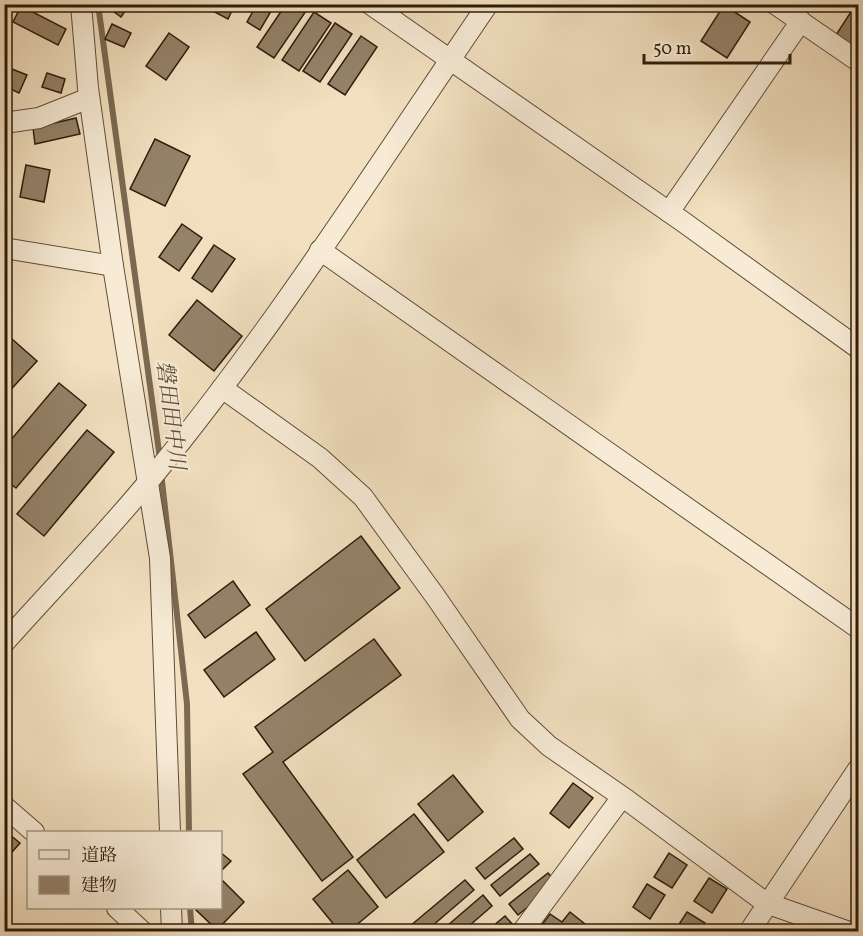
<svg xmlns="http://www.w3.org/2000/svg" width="863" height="936" viewBox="0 0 863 936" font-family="Vollkorn,'Noto Serif JP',serif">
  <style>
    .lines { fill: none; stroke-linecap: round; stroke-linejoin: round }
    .stream { stroke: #7b6952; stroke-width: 6 }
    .building { fill: #948269; stroke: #2e1c0b; stroke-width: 1.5 }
    .street-casing { stroke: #5f4d38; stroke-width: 22 }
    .street { stroke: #f7ebd6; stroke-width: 20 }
    .labels { text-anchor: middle; stroke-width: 4.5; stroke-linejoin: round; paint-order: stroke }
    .water-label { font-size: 22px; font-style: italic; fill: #62503b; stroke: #f7ebd6 }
  </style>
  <rect width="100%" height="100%" fill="#f2e0c0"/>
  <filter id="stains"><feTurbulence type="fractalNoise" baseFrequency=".00333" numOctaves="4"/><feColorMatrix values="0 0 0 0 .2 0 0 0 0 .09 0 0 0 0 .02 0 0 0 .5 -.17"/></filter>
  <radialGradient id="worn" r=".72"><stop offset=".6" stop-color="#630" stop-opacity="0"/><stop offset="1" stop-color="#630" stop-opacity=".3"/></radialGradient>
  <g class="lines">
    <g class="stream">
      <polyline points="98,4 160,459"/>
      <polyline points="161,472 187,704 189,832"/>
      <polyline points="190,908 192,932"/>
    </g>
  </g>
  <g class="building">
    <polygon points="103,4 130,4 121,17"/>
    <polygon points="204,4 235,4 228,19 203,6"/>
    <polygon points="257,4 274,6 260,30 247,22"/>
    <polygon points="286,4 297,4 306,11 274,58 257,47"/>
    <polygon points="856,4 858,4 858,50 836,35"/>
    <polygon points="724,5 750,22 727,58 701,41"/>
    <polygon points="21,6 66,29 58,45 13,22"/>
    <polygon points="314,12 331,23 299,71 282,60"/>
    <polygon points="335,23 352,34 320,82 303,71"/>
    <polygon points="112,24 131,33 124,47 105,39"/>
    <polygon points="169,33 189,47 166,80 146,66"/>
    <polygon points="361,36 377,47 345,95 328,84"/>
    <polygon points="12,69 27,75 19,93 4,86"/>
    <polygon points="47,73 65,79 61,93 42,87"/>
    <polygon points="76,118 80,134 35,144 33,128"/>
    <polygon points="155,139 190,156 165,206 130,189"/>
    <polygon points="26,165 50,170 44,202 20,197"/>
    <polygon points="182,224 202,238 179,271 159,257"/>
    <polygon points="214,245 235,259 212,292 192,278"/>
    <polygon points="197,300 242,336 214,371 169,335"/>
    <polygon points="4,332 37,361 4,397"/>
    <polygon points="59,383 86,405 16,488 4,479 4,448"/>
    <polygon points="87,430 114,452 44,536 17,514"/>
    <polygon points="361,536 400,588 305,661 266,609"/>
    <polygon points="233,581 250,605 205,638 188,615"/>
    <polygon points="256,632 275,659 224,697 204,670"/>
    <polygon points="374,639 401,675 283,762 353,857 322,881 243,774 273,752 255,727"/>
    <polygon points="453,775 483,812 448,841 418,804"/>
    <polygon points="573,783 593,798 569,828 550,813"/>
    <polygon points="414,814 444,852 386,898 357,860"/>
    <polygon points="4,830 20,843 4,861"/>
    <polygon points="514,838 523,849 485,879 476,868"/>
    <polygon points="220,852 231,861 220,872"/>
    <polygon points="669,853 687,865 672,888 654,877"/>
    <polygon points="530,854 539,864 500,896 491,885"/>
    <polygon points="348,870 378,907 348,932 340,932 313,899"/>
    <polygon points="548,873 557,883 518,915 509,904"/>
    <polygon points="709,878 727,889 712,913 694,901"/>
    <polygon points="465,880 474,890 425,932 415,932 410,926"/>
    <polygon points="223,881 244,902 217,930 196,910 199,908 220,908 220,884"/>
    <polygon points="647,884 665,895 650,919 633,907"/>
    <polygon points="483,895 492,906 462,932 440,932"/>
    <polygon points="570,912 595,932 541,932 538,930 550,914 562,922"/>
    <polygon points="687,912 705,923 699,932 674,932"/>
    <polygon points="505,916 514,926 508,932 486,932"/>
  </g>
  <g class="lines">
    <g class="street-casing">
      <g id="street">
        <polyline points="81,4 88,88 113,266 160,558 170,832"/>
        <polyline points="370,4 682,221 858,348"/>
        <polyline points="775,4 858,61"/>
        <polyline points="4,123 39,118 89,98"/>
        <polyline points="669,212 801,21"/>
        <polyline points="4,248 113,266"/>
        <polyline points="320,250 858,628"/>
        <polyline points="222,388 320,458 363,497 435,596 520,719 549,746 627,800 766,903 849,932"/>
        <path d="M4,643C52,589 103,537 149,481C273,331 378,165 488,4"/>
        <polyline points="4,806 34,832"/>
        <polyline points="117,908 143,932"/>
        <polyline points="171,908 172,932"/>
        <polyline points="522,932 622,797"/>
        <polyline points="749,932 858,769"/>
      </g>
    </g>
    <use href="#street" class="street"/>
  </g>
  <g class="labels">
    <g class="water-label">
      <text transform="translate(172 415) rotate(83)" y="8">磐田田中川</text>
    </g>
  </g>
  <rect width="863" height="936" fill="none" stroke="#f2e0c0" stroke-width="24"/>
  <rect x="6" y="6" width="851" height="924" fill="none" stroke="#2e1c0b" stroke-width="3"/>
  <rect x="12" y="12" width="839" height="912" fill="none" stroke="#2e1c0b" stroke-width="1.5"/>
  <rect x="27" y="831" width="195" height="78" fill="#f7ebd6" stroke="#a79885" stroke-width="1.5"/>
  <rect x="39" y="850" width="30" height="9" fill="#f7ebd6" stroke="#a79885" stroke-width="1.5"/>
  <text x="81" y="861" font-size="18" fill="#2e1c0b">道路</text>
  <rect x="39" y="876" width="30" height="18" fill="#948269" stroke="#a79885" stroke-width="1.5"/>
  <text x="81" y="891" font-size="18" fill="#2e1c0b">建物</text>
  <path d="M644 54v9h146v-9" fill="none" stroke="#2e1c0b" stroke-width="3"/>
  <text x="653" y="54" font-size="18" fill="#2e1c0b" stroke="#f7ebd6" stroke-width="4.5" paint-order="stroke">50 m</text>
  <rect width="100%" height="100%" filter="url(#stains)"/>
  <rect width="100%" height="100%" fill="url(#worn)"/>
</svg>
